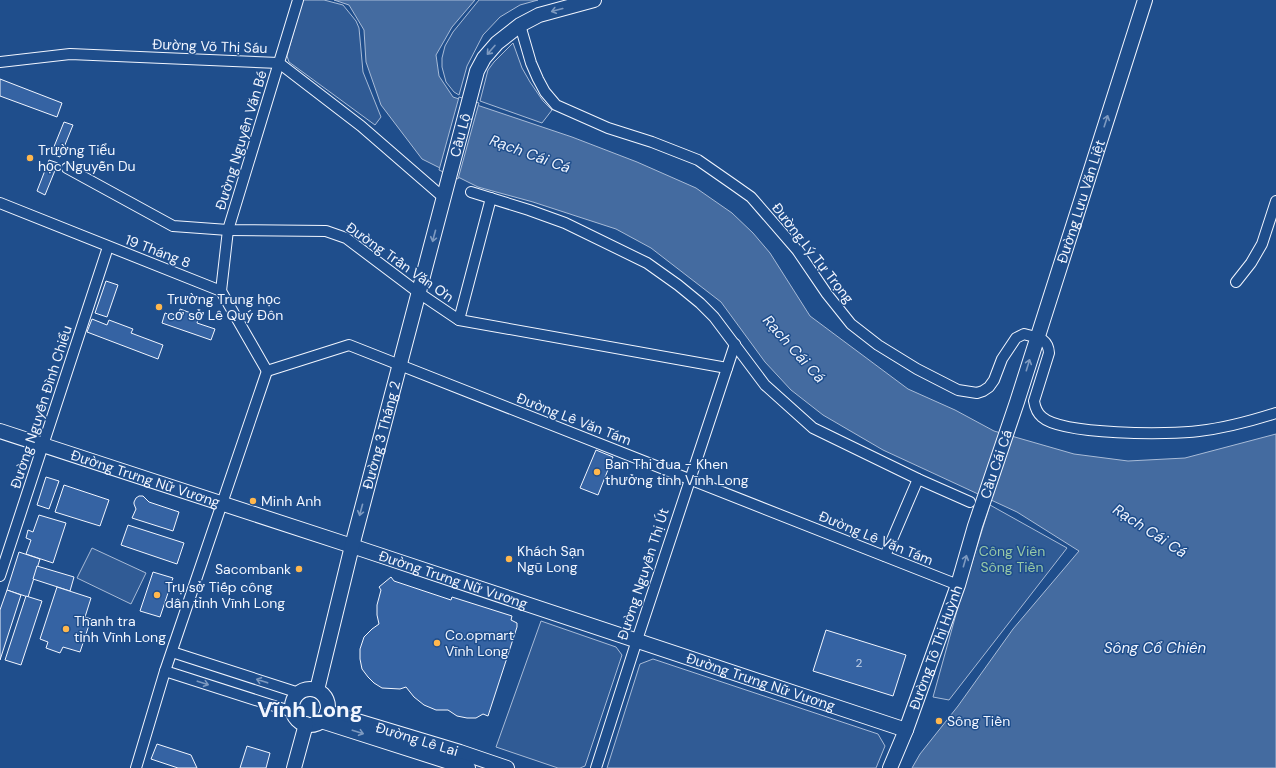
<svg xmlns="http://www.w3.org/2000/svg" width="1276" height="768" viewBox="0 0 1276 768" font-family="'DM Sans',sans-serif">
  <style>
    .built { fill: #305b95; stroke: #a8bbd7 }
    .water { fill: #446ba0; stroke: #a8bbd7 }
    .pier { fill: #1f4e8c; stroke: #a8bbd7 }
    .building { fill: #3563a3; stroke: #f2f6ff }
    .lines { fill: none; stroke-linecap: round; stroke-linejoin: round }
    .street-casing { stroke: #f2f6ff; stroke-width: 12 }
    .secondary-casing { stroke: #f2f6ff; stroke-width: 16 }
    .street { stroke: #1f4e8c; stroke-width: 10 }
    .secondary { stroke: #1f4e8c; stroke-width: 14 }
    .oneway { stroke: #7e9ac0 }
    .poi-dot { fill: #ffb74d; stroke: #1f4e8c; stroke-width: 1.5 }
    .labels { text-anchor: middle; stroke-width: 3; stroke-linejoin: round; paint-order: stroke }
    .number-label { font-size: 12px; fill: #c3d1e8 }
    .street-label { font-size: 14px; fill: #f2f6ff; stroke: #1f4e8c }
    .poi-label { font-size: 14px; fill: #f2f6ff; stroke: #1f4e8c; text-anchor: start }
    .park-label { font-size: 14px; fill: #97c8a6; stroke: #1f4e8c }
    .water-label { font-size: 15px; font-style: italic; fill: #f2f6ff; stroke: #1f4e8c }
    .town-label { font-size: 22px; font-weight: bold; fill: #f2f6ff; stroke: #1f4e8c }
  </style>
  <rect width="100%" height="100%" fill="#1f4e8c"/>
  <g class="built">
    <polygon points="304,0 324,0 343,5 356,21 359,28 363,72 381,117 375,125 289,62 287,56 302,1"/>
    <polygon points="479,0 538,0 520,5 500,17 483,35 467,66 459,95 454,92 446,82 442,67 442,58 445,46 453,32"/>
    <polygon points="513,43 522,68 530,82 543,101 552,110 542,123 480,101 488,70 494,62"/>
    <polygon points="990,505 1067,548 949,700 933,697 958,607"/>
    <polygon points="92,548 146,573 131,604 77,578"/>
    <polygon points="541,621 616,647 622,655 585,766 580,768 558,768 496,747"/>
    <polygon points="653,659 878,734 885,746 876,768 607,768 640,664"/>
  </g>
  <polygon class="water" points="334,0 475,0 452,27 436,55 439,76 453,97 572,137 637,162 696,188 732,213 753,233 770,253 810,316 908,389 955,410 994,431 1074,454 1128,461 1185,458 1276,434 1276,768 912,768 920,754 958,706 1013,629 1079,551 1017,512 883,450 823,415 791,390 765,362 721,302 651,248 616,229 533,202 478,187 422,159 381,105 366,62 364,30 349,5"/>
  <polygon class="pier" points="459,97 479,103 458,179 439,170"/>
  <g class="building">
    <polygon points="0,79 62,103 57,117 0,96"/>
    <polygon points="64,122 73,125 60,157 51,154"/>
    <polygon points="49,160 58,163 45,195 37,191"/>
    <polygon points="106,281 118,285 107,317 95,313"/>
    <polygon points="180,309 199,316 197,323 215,329 211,340 162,323 165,313 177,317"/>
    <polygon points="92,319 107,325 109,320 133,329 131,333 163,345 158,359 87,332"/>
    <polygon points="596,450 613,457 598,495 580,488"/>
    <polygon points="46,477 59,481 49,509 37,505"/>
    <polygon points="64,485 109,500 100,526 55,512"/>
    <polygon points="139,496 143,496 149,502 179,512 173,531 132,518 136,509 134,504 134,502 136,498"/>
    <polygon points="39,515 66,523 53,563 26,554 31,540 26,538 28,530 33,532"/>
    <polygon points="128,525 184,543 177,564 121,545"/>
    <polygon points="19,552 40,559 28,597 7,590"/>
    <polygon points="37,566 74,577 70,591 33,579"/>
    <polygon points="153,572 173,578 160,617 140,611"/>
    <polygon points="391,577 394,581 451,600 452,597 512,616 511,620 517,623 517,627 488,716 483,714 476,718 467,718 457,716 448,710 436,710 424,705 414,697 406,687 400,689 382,688 374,683 368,677 362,669 360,659 360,649 364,637 372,629 379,624 377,615 377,605 381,590 379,587"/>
    <polygon points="57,587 91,598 85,617 91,619 80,652 63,647 60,653 46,648 48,642 40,639"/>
    <polygon points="7,590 21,595 0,660 0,610"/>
    <polygon points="26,596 42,601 21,665 5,660"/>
    <polygon points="826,630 906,655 893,696 813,671"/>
    <polygon points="157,744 191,755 197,768 178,768 151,759"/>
    <polygon points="247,746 270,753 266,768 240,768"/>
  </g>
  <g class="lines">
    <g class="street-casing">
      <g id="street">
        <path d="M520,25L531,63L538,79L545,92L556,105L608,128L652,142L698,160L734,185L751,197L797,250L827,294L851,324L878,345L917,369L958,390L977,393L983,391L989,387L994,380L1002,359L1016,338L1024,334C1037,338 1048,337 1049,353L1034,401C1035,407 1037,413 1042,417C1062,435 1170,435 1199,431C1225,428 1251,421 1276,413"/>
        <polyline points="0,62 70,54 279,63 361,126 444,198"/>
        <polyline points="67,168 173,226 228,230 326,231 346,238 419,293 459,320 727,368"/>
        <polyline points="471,192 529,210 565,223 647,263 678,285 700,303 714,317 765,385 813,428 918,479 970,502"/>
        <polyline points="0,203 221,291 267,371"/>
        <polyline points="1236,282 1251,263 1262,244 1276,201"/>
        <polyline points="221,291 228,230 298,0"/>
        <polyline points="459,320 491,198"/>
        <polyline points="267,371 349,345 958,585"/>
        <polyline points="885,556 918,479"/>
        <polyline points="0,576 108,247"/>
        <polyline points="172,652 299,693"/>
        <polyline points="165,671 293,712"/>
        <polyline points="136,768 165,671 267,371"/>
        <polyline points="596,768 637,640 735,344"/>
      </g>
    </g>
    <g class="secondary-casing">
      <g id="secondary">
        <path id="s1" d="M0,431L352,546L906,730"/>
        <circle cx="310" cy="707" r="18"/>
        <path id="s2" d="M317,690L352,546L477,71L484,58L497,43L520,25L539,15L594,0"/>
        <path id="s3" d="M327,712L460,752L507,768"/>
        <polyline points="321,721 468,768"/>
        <polyline points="294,768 306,724"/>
        <path id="s4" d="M890,768L906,730L958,585L975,526L1017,402L1145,0"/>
      </g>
    </g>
    <use href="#street" class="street"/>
    <use href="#secondary" class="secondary"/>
  </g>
  <defs><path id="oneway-shaft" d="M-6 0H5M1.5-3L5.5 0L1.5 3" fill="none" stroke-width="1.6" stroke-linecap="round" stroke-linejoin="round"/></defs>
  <g class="oneway">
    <use href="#oneway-shaft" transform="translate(557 10) rotate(165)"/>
    <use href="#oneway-shaft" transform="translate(491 50) rotate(131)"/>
    <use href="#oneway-shaft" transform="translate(1106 121) rotate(-72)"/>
    <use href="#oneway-shaft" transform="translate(434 236) rotate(105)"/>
    <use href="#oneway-shaft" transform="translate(1028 365) rotate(-73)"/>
    <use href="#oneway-shaft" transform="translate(361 510) rotate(105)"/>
    <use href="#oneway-shaft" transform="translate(965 561) rotate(-74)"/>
    <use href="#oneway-shaft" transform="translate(262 681) rotate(-162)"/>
    <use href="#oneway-shaft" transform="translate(203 683) rotate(18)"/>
    <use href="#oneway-shaft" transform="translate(358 732) rotate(18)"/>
  </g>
  <g class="poi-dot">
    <circle cx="30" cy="158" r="4"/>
    <circle cx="159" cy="307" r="4"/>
    <circle cx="597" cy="472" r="4"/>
    <circle cx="253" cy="501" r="4"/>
    <circle cx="509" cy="559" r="4"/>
    <circle cx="299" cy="569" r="4"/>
    <circle cx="157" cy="595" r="4"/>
    <circle cx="66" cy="629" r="4"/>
    <circle cx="437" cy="643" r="4"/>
    <circle cx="939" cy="721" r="4"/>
  </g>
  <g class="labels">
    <g class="number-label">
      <text x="859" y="667">2</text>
    </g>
    <g class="street-label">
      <text transform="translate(210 46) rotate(2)" y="5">Đường Võ Thị Sáu</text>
      <text dy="5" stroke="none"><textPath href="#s2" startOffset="573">Cầu Lộ</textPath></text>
      <text transform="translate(241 140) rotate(-73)" y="5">Đường Nguyễn Văn Bé</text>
      <text dy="5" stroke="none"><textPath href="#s4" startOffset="598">Đường Lưu Văn Liệt</textPath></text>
      <text transform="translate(158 251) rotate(21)" y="5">19 Tháng 8</text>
      <text transform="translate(813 253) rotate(52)" y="5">Đường Lý Tự Trọng</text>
      <text transform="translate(400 262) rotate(35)" y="5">Đường Trần Văn Ơn</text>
      <text transform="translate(41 407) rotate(-72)" y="5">Đường Nguyễn Đình Chiểu</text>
      <text transform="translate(574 419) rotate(21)" y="5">Đường Lê Văn Tám</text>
      <text dy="5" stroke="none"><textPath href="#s2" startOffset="263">Đường 3 Tháng 2</textPath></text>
      <text dy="5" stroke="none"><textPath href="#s4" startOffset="322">Cầu Cái Cá</textPath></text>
      <text dy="5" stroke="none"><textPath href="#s1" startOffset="153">Đường Trưng Nữ Vương</textPath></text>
      <text transform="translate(876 538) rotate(22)" y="5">Đường Lê Văn Tám</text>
      <text transform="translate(643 574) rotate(-72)" y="5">Đường Nguyễn Thị Út</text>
      <text dy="5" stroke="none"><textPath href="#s1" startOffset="477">Đường Trưng Nữ Vương</textPath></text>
      <text dy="5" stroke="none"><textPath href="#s4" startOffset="129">Đường Tô Thị Huỳnh</textPath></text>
      <text dy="5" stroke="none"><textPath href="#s1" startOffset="801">Đường Trưng Nữ Vương</textPath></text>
      <text dy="5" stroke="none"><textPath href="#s3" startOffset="94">Đường Lê Lai</textPath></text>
    </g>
    <g class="poi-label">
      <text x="38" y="155">Trường Tiểu<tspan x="38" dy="16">học Nguyễn Du</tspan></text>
      <text x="167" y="304">Trường Trung học<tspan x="167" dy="16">cơ sở Lê Quý Đôn</tspan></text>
      <text x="605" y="469">Ban Thi đua - Khen<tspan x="605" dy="16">thưởng tỉnh Vĩnh Long</tspan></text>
      <text x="261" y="506">Minh Anh</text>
      <text x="517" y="556">Khách Sạn<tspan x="517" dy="16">Ngũ Long</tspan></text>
      <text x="291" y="574" text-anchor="end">Sacombank</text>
      <text x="165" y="592">Trụ sở Tiếp công<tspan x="165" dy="16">dân tỉnh Vĩnh Long</tspan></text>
      <text x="74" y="626">Thanh tra<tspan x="74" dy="16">tỉnh Vĩnh Long</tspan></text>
      <text x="445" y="640">Co.opmart<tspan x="445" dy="16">Vĩnh Long</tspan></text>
      <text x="947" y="726">Sông Tiền</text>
    </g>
    <g class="park-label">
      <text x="1012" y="556">Công Viên<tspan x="1012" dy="16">Sông Tiền</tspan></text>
    </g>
    <g class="water-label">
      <text transform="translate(530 154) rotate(20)" y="5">Rạch Cái Cá</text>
      <text transform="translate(794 349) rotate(48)" y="5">Rạch Cái Cá</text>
      <text transform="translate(1150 531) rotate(33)" y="5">Rạch Cái Cá</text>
      <text x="1155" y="653">Sông Cổ Chiên</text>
    </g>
    <g class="town-label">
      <text x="310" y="717">Vĩnh Long</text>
    </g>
  </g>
</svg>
